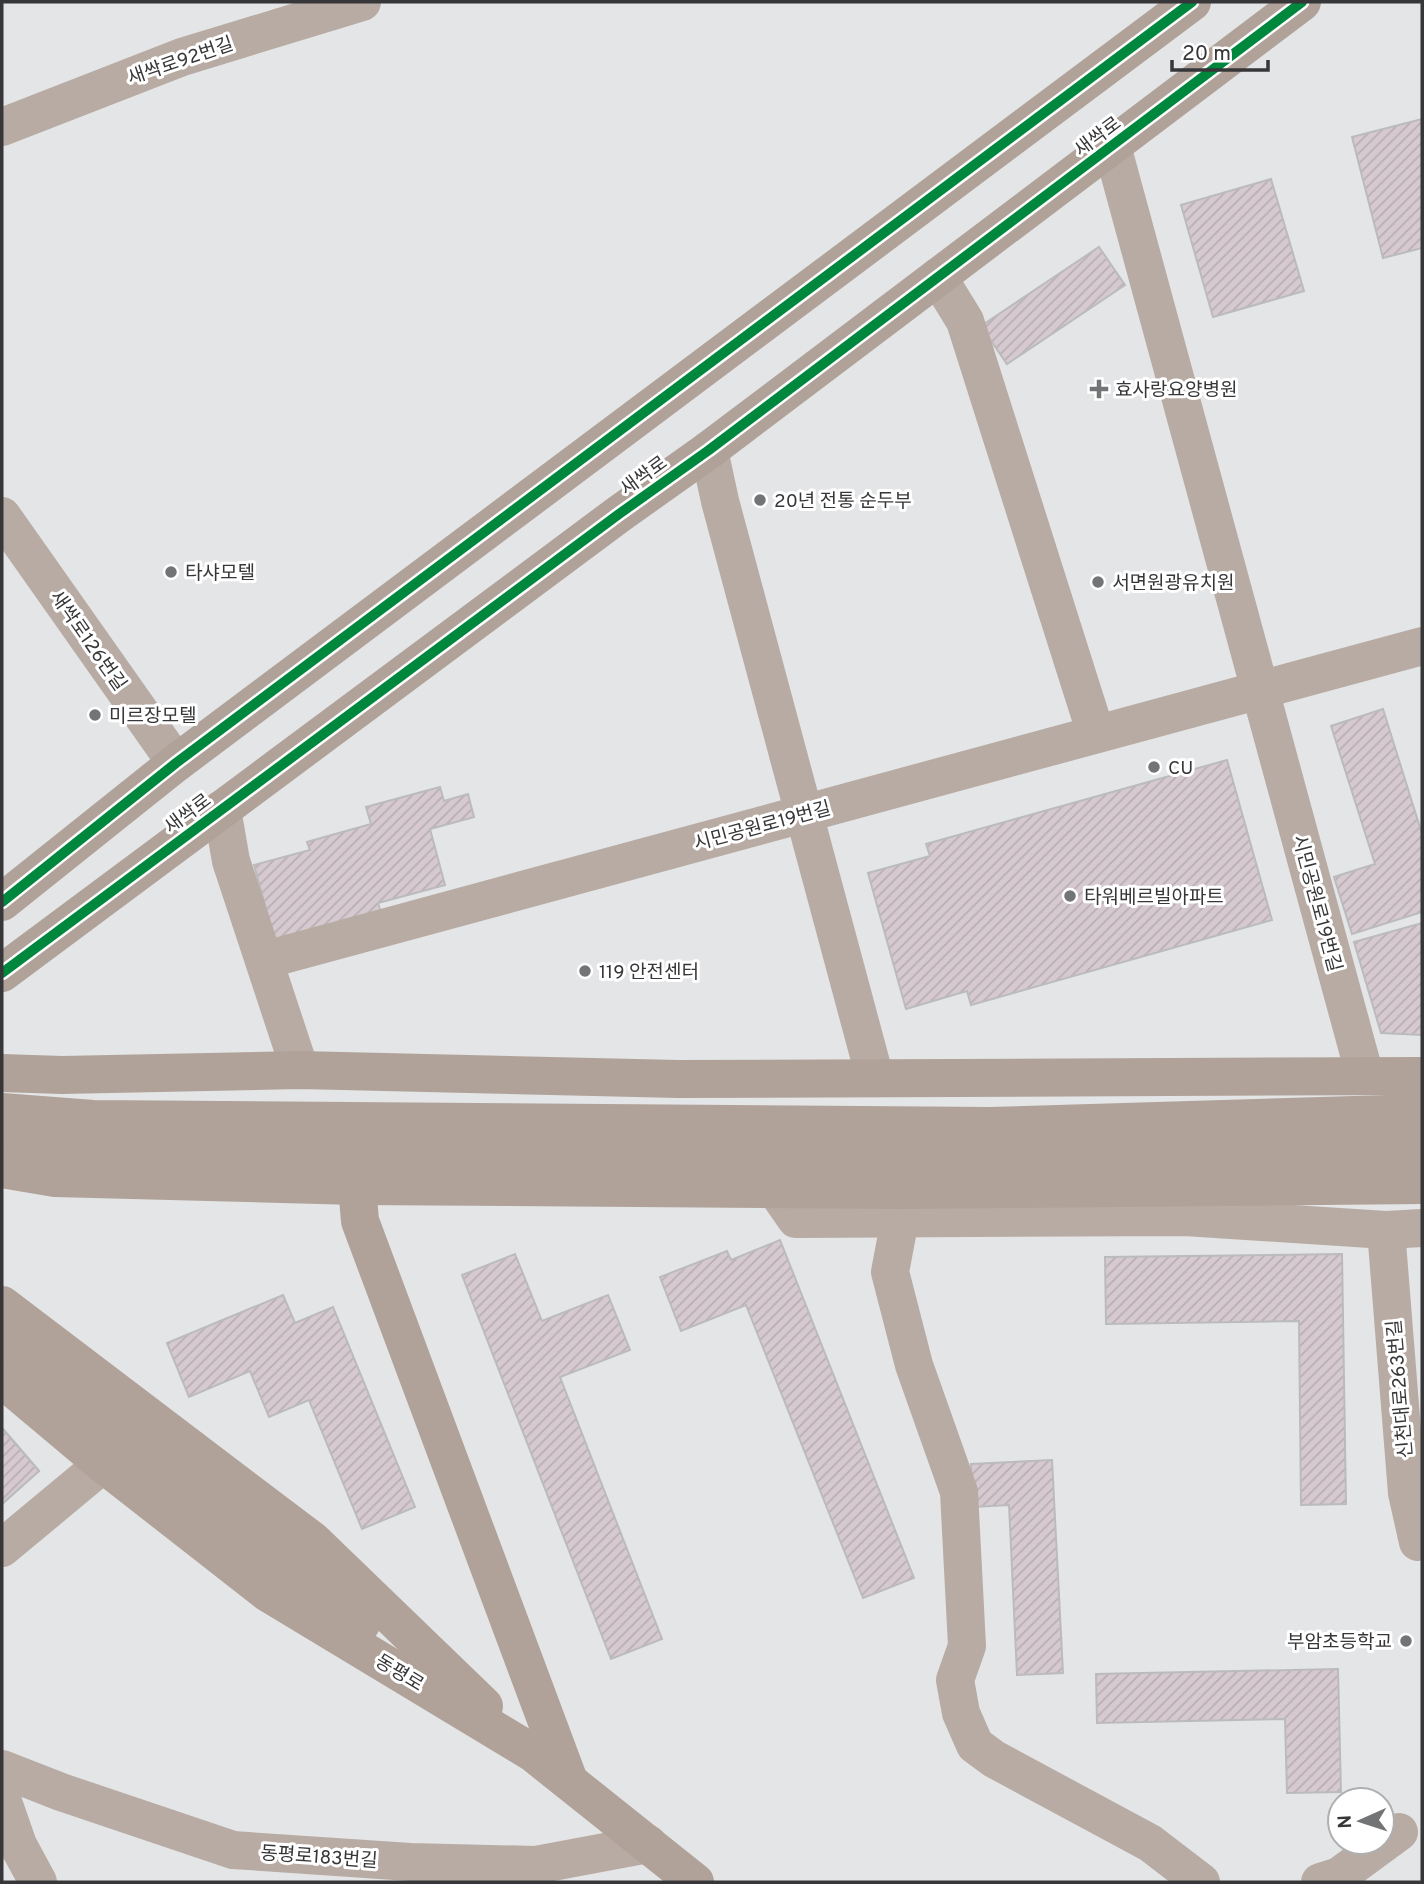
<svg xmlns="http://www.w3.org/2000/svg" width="1424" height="1884" viewBox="0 0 1424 1884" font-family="Overpass,'Noto Sans KR',sans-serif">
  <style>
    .building { fill: url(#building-hatch); stroke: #bbbbbc; stroke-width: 2 }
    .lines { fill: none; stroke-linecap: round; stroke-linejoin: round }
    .minor { stroke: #b8aba3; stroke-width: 38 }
    .major { stroke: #b0a298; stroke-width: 38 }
    .cycleway-casing { stroke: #fff; stroke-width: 15 }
    .cycleway { stroke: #00873e; stroke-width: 10 }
    .poi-dot { fill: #737476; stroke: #fff; stroke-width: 2.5 }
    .labels { text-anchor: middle; stroke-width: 6; stroke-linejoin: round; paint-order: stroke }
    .street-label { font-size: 19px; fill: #373739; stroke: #fff }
    .poi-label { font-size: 19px; fill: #373739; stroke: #fff; text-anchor: start }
  </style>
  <defs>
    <pattern id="building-hatch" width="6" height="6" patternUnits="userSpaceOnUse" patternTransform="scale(1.75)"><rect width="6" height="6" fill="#d6cad0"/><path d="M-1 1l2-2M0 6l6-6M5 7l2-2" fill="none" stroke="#b8aeb3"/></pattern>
  </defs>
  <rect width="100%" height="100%" fill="#e3e5e7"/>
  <g class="building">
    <polygon points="1422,119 1422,248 1383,258 1352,137"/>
    <polygon points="1271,179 1304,291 1213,317 1181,205"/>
    <polygon points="1099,247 1125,285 1007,364 981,326"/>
    <polygon points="1383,709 1422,834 1422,912 1352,934 1334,877 1375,864 1331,726"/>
    <polygon points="1227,760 1272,920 971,1005 967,991 906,1009 868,873 930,856 926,844"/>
    <polygon points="440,787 444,801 468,794 474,817 430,829 445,885 378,903 382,916 276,945 254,865 310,850 307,842 371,824 366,807"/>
    <polygon points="1422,923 1422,1035 1381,1033 1354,942"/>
    <polygon points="780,1240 914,1578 863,1598 746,1305 681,1331 660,1277 727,1251 731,1260"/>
    <polygon points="515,1254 542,1321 608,1295 630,1350 560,1377 662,1639 611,1659 462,1275"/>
    <polygon points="1342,1254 1346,1504 1301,1505 1299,1321 1106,1324 1105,1257"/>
    <polygon points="283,1295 295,1323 333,1307 415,1507 362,1529 309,1400 269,1417 250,1371 189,1397 167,1343"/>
    <polygon points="2,1428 39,1471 2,1504"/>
    <polygon points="2,1428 39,1471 2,1504"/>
    <polygon points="1052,1460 1063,1673 1017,1675 1009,1505 973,1507 971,1464"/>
    <polygon points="1338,1669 1341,1792 1287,1793 1285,1719 1097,1723 1096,1674"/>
  </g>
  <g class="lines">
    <g class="minor">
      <polyline points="2,127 182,57 362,2"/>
      <polyline points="1112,146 1365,1076"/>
      <polyline points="938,277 965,321 1096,734"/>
      <polyline points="709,450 720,501 875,1078"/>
      <polyline points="2,516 176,763"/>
      <polyline points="222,809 231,861 300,1070"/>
      <polyline points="265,960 1422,646"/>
      <polyline points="775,1189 796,1219 1185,1217 1386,1230 1422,1228"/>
      <polyline points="900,1219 890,1272 914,1365 959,1492 967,1646 955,1680 961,1713 975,1745 994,1759 1150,1843 1201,1882"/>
      <polyline points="1386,1230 1407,1493 1418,1542 1422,1541"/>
      <polyline points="2,1548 103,1464"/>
      <polyline points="2,1769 61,1792 233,1850 410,1862 536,1865 648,1844"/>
      <polyline points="2,1799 18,1845 38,1882"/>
      <polyline points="1320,1882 1339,1876 1399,1832"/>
    </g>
    <g class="major">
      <polyline points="2,902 176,763 1192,2"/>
      <polyline points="2,973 619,514 709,450 1302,2"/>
      <polyline points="2,1073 62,1075 300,1070 678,1079 1422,1076"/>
      <polyline points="2,1112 93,1119 990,1126 1422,1113"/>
      <polyline points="2,1143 46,1149 864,1157 1422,1150"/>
      <polyline points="2,1169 55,1178 357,1186 901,1190 1422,1185"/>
      <polyline points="357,1186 360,1221 569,1781"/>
      <polyline points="2,1305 313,1541 484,1706"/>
      <polyline points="2,1349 361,1624"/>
      <polyline points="2,1379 103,1464 268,1593 533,1753 695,1882"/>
    </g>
    <g class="cycleway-casing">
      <g id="cycleway">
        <polyline points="2,902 176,763 1192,2"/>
        <polyline points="2,973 619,514 709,450 1302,2"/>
      </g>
    </g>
    <use href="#cycleway" class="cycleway"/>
  </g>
  <g class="poi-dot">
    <path d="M1095.5 378.5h7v7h7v7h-7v7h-7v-7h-7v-7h7z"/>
    <circle cx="760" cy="500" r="7"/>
    <circle cx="171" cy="572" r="7"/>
    <circle cx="1098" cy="582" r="7"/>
    <circle cx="95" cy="715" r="7"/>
    <circle cx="1154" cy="767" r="7"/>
    <circle cx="1070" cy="896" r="7"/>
    <circle cx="585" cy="971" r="7"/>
    <circle cx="1406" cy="1641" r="7"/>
  </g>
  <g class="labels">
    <g class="street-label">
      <text transform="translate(180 60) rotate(-19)" y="7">새싹로92번길</text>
      <text transform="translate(1097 136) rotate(-37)" y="7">새싹로</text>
      <text transform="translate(643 475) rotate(-36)" y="7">새싹로</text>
      <text transform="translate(89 640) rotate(55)" y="7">새싹로126번길</text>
      <text transform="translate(187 813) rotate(-37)" y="7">새싹로</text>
      <text transform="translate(762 825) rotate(-15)" y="7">시민공원로19번길</text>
      <text transform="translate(1318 903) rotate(75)" y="7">시민공원로19번길</text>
      <text transform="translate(1399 1389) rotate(-95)" y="7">신천대로263번길</text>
      <text transform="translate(400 1672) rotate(31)" y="7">동평로</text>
      <text transform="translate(319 1856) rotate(4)" y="7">동평로183번길</text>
    </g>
    <g class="poi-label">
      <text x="1115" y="396">효사랑요양병원</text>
      <text x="774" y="507">20년 전통 순두부</text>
      <text x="185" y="579">타샤모텔</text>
      <text x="1112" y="589">서면원광유치원</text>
      <text x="109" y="722">미르장모텔</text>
      <text x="1168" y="774">CU</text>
      <text x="1084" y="903">타워베르빌아파트</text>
      <text x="599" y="978">119 안전센터</text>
      <text x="1392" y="1648" text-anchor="end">부암초등학교</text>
    </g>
  </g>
  <rect width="1424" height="1884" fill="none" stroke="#373739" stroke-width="7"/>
  <g transform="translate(1361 1821) rotate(267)"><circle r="33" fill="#ffffff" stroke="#afafb0" stroke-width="2"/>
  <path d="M0-5L12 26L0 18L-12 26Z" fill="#737476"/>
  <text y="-10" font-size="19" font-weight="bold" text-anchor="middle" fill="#373739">N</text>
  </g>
  <path d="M1172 60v10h96v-10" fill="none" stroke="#373739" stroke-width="3.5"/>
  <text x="1182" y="60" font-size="21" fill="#373739" stroke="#ffffff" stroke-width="5" paint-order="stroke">20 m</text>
</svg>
